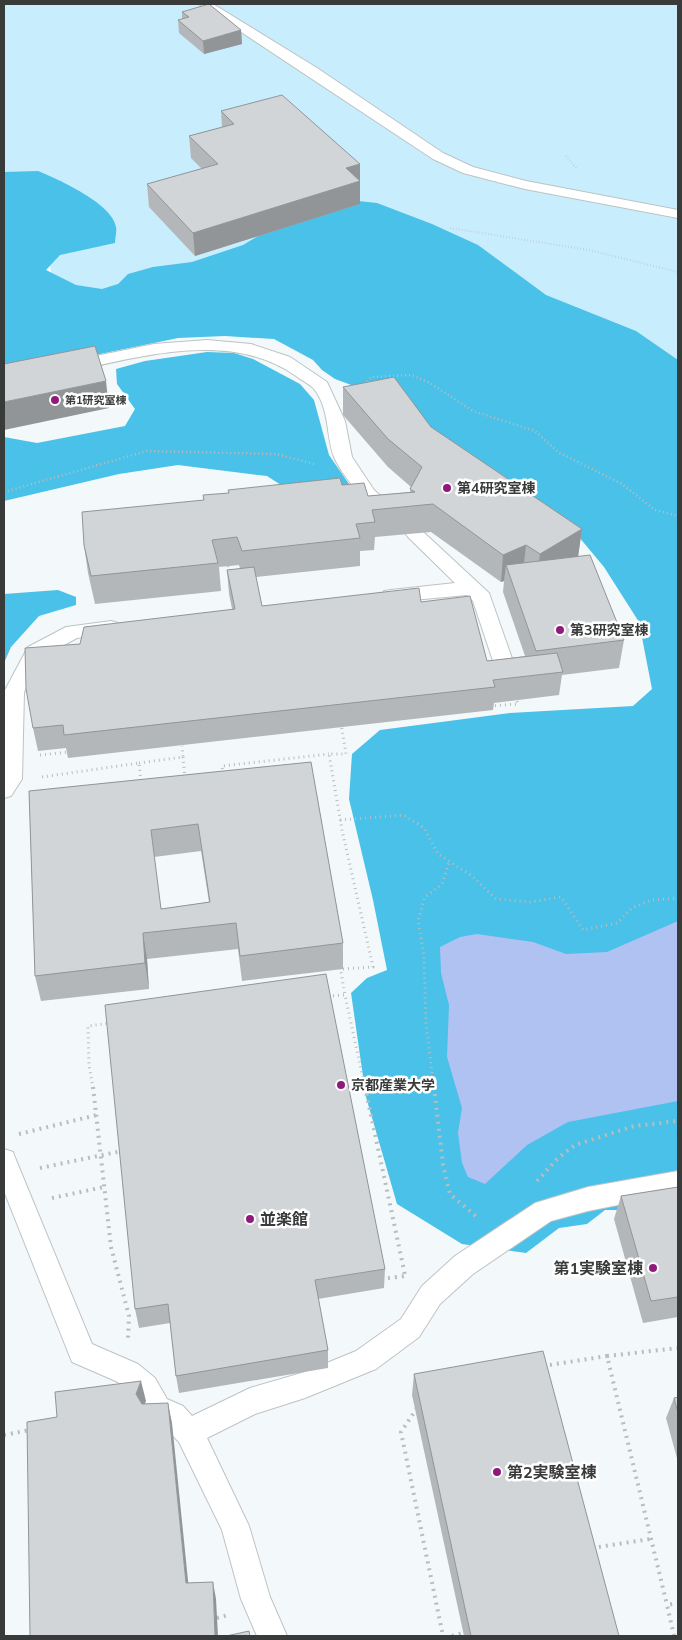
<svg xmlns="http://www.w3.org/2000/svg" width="682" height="1640" viewBox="0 0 682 1640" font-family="Mulish,'Noto Sans JP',sans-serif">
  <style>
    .green { fill: #c8edfc }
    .forest { fill: #49c1e8 }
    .water { fill: #b0c2f2 }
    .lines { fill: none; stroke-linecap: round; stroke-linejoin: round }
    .lane-casing { stroke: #bec3c4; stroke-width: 2 }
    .path-far3 { stroke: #b9bdbe; stroke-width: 2; stroke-dasharray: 0.5 2.5; stroke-linecap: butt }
    .path-far2 { stroke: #b9bdbe; stroke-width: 2.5; stroke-dasharray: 1 3; stroke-linecap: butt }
    .path-far1 { stroke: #b9bdbe; stroke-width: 3; stroke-dasharray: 1 4; stroke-linecap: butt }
    .path { stroke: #b9bdbe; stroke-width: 4; stroke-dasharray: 2 5; stroke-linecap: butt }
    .lane { fill: #fff; fill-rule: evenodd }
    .wall { fill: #b4b7ba; fill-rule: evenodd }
    .shaded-wall { fill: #929597 }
    .building { fill: #d1d5d8; stroke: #929597; fill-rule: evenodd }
    .poi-dot { fill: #901a79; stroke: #fff; stroke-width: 2 }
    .labels { text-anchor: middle; stroke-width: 5; stroke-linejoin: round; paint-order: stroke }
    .far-poi-label { font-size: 11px; font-weight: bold; fill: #393b3b; stroke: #fff; text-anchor: start }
    .poi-label { font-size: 14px; font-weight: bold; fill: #393b3b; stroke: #fff; text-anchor: start }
    .near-poi-label { font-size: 16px; font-weight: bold; fill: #393b3b; stroke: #fff; text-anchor: start }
  </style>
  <rect width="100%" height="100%" fill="#f3f8fa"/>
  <polygon class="green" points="4,4 678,4 678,462 334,263 57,310 50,264 4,220"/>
  <g class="forest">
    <path d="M38,171C58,179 113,204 116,227C117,232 115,238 115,243L60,255L46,270L76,285L102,289L118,284L128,274L153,267L192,262L243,245L289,218L349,200L377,203L432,224L478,245L546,295L636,331L678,360V1191L627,1210H605L587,1224L559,1228L526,1253L462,1244L397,1204L366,1097L351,993L367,978L387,970L373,900L349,799L352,754L380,730L510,713L633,706L652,689L639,622L604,567L569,525L389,399L335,379L322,370L313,360L274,339L225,336L178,338L71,360L4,366V172Z"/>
    <polygon points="207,352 234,353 253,359 300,384 314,400 329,455 349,484 352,492 281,485 267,476 178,465 119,474 4,501 4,437 37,443 125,426 135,409 117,384 116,369 145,361"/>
    <polygon points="58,590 76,597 76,605 39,616 11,647 4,663 4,594"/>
  </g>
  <polygon class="water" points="678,921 678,1101 568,1122 527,1145 485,1184 468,1177 462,1163 458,1133 462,1108 447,1057 449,1005 441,973 440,947 460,937 477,934 533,942 566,954 607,952"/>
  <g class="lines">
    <g class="lane-casing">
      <g id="lane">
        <polygon points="199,4 213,4 317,68 443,153 473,167 526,181 678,210 678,218 525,189 463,173 433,159"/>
        <path d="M207,340L251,344L290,357L327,382L345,421L352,457L374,490L397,510L400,514L397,518H385C367,502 344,480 334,457C326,437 330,409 314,389C310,384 301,380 296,376C231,330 144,356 72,371L64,366L72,361L154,344Z"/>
        <polygon points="414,527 420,529 489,593 515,667 512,672 505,674 498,672 495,667 473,601 467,595 391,602 384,601 382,596 384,591 391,590 455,583 408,537 405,533 408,529"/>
        <polygon points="111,621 118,623 121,628 118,633 77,638 42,657 24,692 22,779 11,796 4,798 4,692 28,647 66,627"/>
        <polygon points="4,1149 13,1152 16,1160 92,1344 138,1364 155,1378 167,1399 183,1406 192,1416 250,1388 305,1372 356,1351 401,1319 422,1286 455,1256 535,1203 588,1187 678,1171 678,1193 588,1211 551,1221 473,1274 440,1304 419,1337 376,1369 305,1398 255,1414 207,1438 249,1526 270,1597 287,1636 257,1636 241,1599 222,1530 179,1442 163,1426 147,1419 135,1396 118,1382 72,1362 4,1191"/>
      </g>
    </g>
    <g class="path-far3">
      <polyline points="566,156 577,169"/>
      <polyline points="450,228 589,250 678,272"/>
    </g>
    <g class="path-far2">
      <polyline points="365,385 371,377 411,375 430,383 473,411 535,431 558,452 622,484 655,510 678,516"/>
      <polyline points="4,492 147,451 276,454 314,464"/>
      <polyline points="228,566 232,573"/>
    </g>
    <g class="path-far1">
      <polyline points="490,706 518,704 516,698"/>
      <polyline points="341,723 346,754 329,754 342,830 373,967 343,969 341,972 345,995"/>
      <polyline points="40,755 69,752"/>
      <polyline points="183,757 185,778"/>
      <polyline points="139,763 183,757 182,746"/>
      <polyline points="223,774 222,766 329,754"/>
      <polyline points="42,777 139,763 141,782"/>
      <polyline points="340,820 404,815 424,828 438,854 472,876 496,899 530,902 561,897 583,930 617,923 632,908 652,900 678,898"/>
      <polyline points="328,996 345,995 365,1088"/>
      <polyline points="93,1088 89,1065 88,1026 111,1023"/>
      <polyline points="434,1088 426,1024 424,955 418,921 425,897 442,884 449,862"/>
    </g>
    <g class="path">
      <polyline points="93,1087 111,1247 129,1316 128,1338"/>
      <polyline points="365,1087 405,1275"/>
      <polyline points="434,1087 443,1165 450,1194 478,1218"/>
      <polyline points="19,1134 97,1115"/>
      <polyline points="40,1168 122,1151"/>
      <polyline points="537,1181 558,1158 575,1145 634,1126 678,1121"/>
      <polyline points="52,1198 104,1187"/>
      <polyline points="381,1279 405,1276"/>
      <polyline points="607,1356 678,1348"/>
      <polyline points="543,1366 607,1356 667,1605"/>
      <polyline points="417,1408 401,1432 443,1636"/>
      <polyline points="4,1435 30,1430"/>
      <polyline points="592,1548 650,1539"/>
      <polyline points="217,1618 228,1615"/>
      <polyline points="452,1636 463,1633"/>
      <polyline points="674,1636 667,1605 678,1603"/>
    </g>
    <use href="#lane" class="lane"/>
  </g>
  <g class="wall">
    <polygon points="182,12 241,30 242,44 204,54 179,33 178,20 182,19"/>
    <polygon points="221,111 360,164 360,204 195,256 149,207 147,184 202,169 191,158 189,136 222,127"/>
    <path d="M343,387L431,427L582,529L578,556L624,640L619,668L562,675L559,695L494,703L493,710L68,758L66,748L38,751L33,728L80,644L232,609L229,594L227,570L240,569L239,565L219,567L221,591L95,604L88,573L84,545L203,500L342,485L368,496L410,492L411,487L388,467L343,415ZM431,532L501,582L504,581L503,592L525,656L487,661L421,602L262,606L256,577L360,566V551L374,550L375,537Z"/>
    <path d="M311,762L343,943V969L242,981L238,949L147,959L149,989L41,1001L35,976L29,791ZM201,851L209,902L161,909L154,857Z"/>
    <polygon points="678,1187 678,1317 643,1323 614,1219 621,1196"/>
    <polygon points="385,1269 384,1288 318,1299 328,1350 328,1368 179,1393 176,1376 170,1323 139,1328 135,1309"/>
    <polygon points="414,1374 619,1636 464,1636 412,1395"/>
    <polygon points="678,1397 678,1462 666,1418 674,1398"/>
  </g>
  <g class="shaded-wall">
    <polygon points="241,30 242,44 204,54 203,41"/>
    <polygon points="360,164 360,204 195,256 193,233 346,168"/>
    <polygon points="106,381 109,408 4,430 4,402"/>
    <polygon points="582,529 578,557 536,582 540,554"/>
    <polygon points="526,545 523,572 506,565 504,581 501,582 503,555"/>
    <polygon points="143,933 147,959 149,989 145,963"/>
    <polygon points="141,1381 146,1401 141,1414 136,1394"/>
    <polygon points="168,1403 172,1423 190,1600 186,1583"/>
    <polygon points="213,1582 216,1599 218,1636 215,1636"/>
  </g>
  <g class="building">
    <polygon points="209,4 241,30 203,41 178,20 189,17 182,12"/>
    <polygon points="282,95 360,164 346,168 360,181 193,233 147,184 218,164 189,136 234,124 221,111"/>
    <polygon points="95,346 106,381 4,402 4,364"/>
    <polygon points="394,377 431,427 582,529 540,554 526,545 503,555 433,504 372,510 375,522 356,524 360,538 242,551 237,537 212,540 218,563 91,576 84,545 82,512 204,500 203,495 229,493 228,490 340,478 342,485 364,483 368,496 415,492 410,489 422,467 388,439 343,387"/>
    <polygon points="590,555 624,640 536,651 506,565"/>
    <polygon points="254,567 262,606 419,588 421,602 470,596 487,661 557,653 563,672 493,680 495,687 64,735 63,725 33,728 26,689 25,648 80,644 84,627 235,609 227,570"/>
    <path d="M311,762L343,943L240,956L236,923L143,933L145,963L35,976L29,791ZM198,824L210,902L161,909L151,830Z"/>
    <polygon points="326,974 385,1269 315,1280 328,1350 176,1376 168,1304 135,1309 105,1005"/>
    <polygon points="678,1187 678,1297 651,1301 621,1196"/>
    <polygon points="543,1351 619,1636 471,1636 414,1374"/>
    <polygon points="141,1381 136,1394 142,1404 168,1403 186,1583 213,1582 215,1636 30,1636 27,1422 57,1417 55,1392"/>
    <polygon points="678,1397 678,1413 674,1398"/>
    <polygon points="249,1631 250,1636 226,1636"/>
  </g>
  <g class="poi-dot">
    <circle cx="55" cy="400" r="5"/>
    <circle cx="447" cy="488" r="5"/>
    <circle cx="560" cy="630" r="5"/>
    <circle cx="341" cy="1085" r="5"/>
    <circle cx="250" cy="1219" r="5"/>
    <circle cx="653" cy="1268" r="5"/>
    <circle cx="497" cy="1472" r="5"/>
  </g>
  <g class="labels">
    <g class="far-poi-label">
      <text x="65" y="404">第1研究室棟</text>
    </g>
    <g class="poi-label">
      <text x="457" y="493">第4研究室棟</text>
      <text x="570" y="635">第3研究室棟</text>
      <text x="351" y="1090">京都産業大学</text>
    </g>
    <g class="near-poi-label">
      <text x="260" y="1225">並楽館</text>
      <text x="643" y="1274" text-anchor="end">第1実験室棟</text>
      <text x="507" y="1478">第2実験室棟</text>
    </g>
  </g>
  <rect width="682" height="1640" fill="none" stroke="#393b3b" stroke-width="10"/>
</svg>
